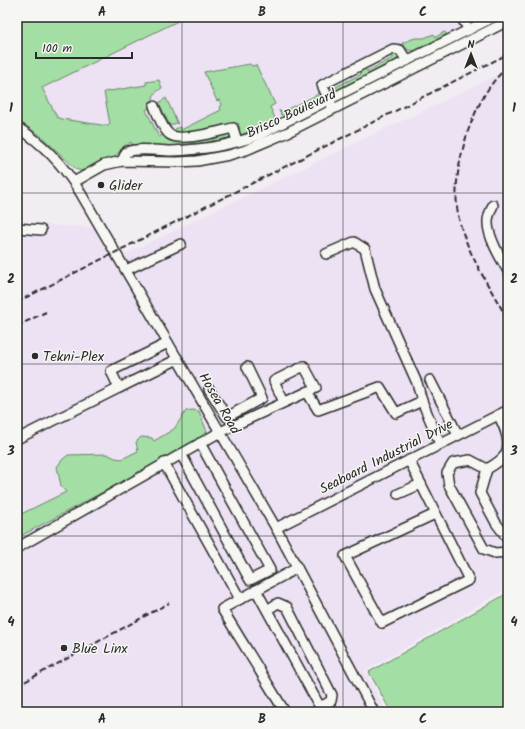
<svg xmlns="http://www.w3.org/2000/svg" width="525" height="729" viewBox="0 0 525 729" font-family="Kalam,sans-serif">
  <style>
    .built { fill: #ede1f4 }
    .green { fill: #a3dea4; stroke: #678468 }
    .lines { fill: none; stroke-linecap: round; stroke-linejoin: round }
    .minor-casing { stroke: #2b2b2b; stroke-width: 12 }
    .minor { stroke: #f6f6f2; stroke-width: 9 }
    .rail { stroke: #2b2b2b; stroke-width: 2; stroke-dasharray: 6 3; stroke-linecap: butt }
    .grid { fill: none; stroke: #2b2b2b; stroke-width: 1; stroke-opacity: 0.55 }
    .poi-dot { fill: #2b2b2b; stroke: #f6f6f2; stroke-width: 1.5 }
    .labels { text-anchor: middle; stroke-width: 3; stroke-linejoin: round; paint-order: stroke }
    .street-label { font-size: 14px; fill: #2b2b2b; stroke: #f6f6f2 }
    .poi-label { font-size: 14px; fill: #2b2b2b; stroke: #f6f6f2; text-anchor: start }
    .neatline { fill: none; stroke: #2b2b2b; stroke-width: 1.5 }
    .grid-label { font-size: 13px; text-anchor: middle; font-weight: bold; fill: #2b2b2b }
  </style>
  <rect width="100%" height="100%" fill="#f2ecf3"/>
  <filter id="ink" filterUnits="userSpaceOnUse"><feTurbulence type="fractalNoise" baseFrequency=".025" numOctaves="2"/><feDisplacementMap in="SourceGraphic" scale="8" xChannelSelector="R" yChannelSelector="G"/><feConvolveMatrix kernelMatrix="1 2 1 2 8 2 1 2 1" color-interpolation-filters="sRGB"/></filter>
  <g filter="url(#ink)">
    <g class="built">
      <polygon points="17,17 503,17 285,127 177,156 135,155 114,155 30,119"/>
      <polygon points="508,70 508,588 365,671 386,712 17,712 17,223 20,224 100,228 117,258"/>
    </g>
    <g class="green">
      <path d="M17,17H186L42,88L57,117L62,119L108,126L110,124L104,92L146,85V82L159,80L162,88C155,92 151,96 154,105L146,110L159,137L164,134L229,133L231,137L215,142L213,140L211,142L175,146L132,145V143L130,142L128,145H125L114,158L97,163L84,170L80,171L76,169L41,136L17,120Z"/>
      <polygon points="444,32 446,33 446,35 414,51 408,50 402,43 415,38 424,38 434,34 436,37"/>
      <polygon points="392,53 397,54 398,58 396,60 335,91 328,89 327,87 329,86 332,89 361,74 360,71 365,69 367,71 393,58"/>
      <path d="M250,64L252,66L256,65L275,104L270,107L275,118L274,121L241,135L238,131L240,129L238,123C225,126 185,137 174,132L175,129L180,127L181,130L221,110L220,107L222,105L220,100L217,101L204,72Z"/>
      <polygon points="319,90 321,93 321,96 319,99 285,116 281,115 279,110 281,112 317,95"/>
      <polygon points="166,98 178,124 176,123 170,126 159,103"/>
      <polygon points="229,147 229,150 186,157 132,156 134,154 179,155"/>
      <polygon points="192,410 199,411 207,432 202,439 17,538 17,516 66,492 61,486 57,467 62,460 68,455 107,454 115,458 122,459 138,451 136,442 141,437 152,438 154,441 174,429 186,411"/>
      <polygon points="508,593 508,712 391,712 369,672"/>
    </g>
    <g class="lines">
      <g class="minor-casing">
        <g id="minor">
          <polyline points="461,17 469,30"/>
          <path d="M154,106C158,115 162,128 169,134C180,143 219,131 233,128L237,141"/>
          <polyline points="332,106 322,85 393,49 400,50 407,61"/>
          <path d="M17,127C44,144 64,166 80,192L276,528L374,712"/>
          <path d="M122,161L126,152C140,147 157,151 171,151C200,150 232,145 259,135L494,17"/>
          <polyline points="74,182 104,165 122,161 177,162 197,161 229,155 246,150 286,133 508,21"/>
          <path d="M493,205C491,210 488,216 488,221C487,236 501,259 508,271"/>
          <polyline points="17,228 41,230"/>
          <polyline points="326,254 354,242 365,249 375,289 417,383 422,401"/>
          <polyline points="126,270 181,244"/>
          <polyline points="430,380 458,435"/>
          <polyline points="119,388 178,359"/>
          <polyline points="209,389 227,417 262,398 247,367"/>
          <polyline points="284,402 274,381 304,366 316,388 307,392"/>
          <path d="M498,415C504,425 512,443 505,455C501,461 494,465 487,469L470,460L453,463L447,473L449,485L484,549L495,553L508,552"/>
          <polyline points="17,439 119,388 111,371 168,343"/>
          <polyline points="181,454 250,580 270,570 200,443"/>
          <polyline points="164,463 240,599"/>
          <polyline points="487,469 480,493 496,523 508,539"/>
          <polyline points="421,484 469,580 382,623 345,556 435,514"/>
          <polyline points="398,494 421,484 409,460"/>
          <polyline points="276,528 508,410"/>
          <polyline points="17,548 220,432 307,392 318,410 380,387 396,413 422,401 440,444"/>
          <polyline points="256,590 320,707 331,701 332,695 287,607 278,603 267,610"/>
          <polyline points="17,711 18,712"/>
          <polyline points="285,712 222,609 297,568"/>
        </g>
      </g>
      <use href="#minor" class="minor"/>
      <g class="rail">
        <path d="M508,67C488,83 477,107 468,131C458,163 451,198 462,230C472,261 492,291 508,320"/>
        <polyline points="17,302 508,54"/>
        <polyline points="17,326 46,312"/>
        <polyline points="17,686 169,603"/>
      </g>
    </g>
  </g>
  <path class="grid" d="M182,17V712M343,17V712M17,193H508M17,364H508M17,536H508"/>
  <g class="poi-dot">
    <circle cx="101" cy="185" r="4"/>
    <circle cx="35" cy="356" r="4"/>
    <circle cx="64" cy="648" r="4"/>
  </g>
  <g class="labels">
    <g class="street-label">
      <text transform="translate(291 113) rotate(-25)" y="5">Brisco Boulevard</text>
      <text transform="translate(220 403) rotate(60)" y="5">Hosea Road</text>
      <text transform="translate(386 456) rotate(-27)" y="5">Seaboard Industrial Drive</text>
    </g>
    <g class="poi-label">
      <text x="109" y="190">Glider</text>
      <text x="43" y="361">Tekni-Plex</text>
      <text x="72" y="653">Blue Linx</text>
    </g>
  </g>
  <rect width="525" height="729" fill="none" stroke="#f6f6f2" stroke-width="44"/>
  <g transform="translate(471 54)" stroke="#f6f6f2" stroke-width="3" paint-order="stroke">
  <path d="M0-3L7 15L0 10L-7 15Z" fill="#2b2b2b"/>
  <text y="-6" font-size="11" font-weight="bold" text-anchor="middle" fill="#2b2b2b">N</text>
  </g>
  <path d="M36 52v6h96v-6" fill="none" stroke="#2b2b2b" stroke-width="2"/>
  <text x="42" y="52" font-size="12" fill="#2b2b2b" stroke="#f6f6f2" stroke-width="3" paint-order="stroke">100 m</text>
  <rect x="22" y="22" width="481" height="685" class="neatline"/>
  <g class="grid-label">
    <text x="102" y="16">A</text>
    <text x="262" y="16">B</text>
    <text x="423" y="16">C</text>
    <text x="11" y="112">1</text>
    <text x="514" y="112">1</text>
    <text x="11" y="283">2</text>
    <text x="514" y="283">2</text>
    <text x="11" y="455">3</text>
    <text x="514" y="455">3</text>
    <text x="11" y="626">4</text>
    <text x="514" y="626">4</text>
    <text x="102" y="723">A</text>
    <text x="262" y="723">B</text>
    <text x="423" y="723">C</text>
  </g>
</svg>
